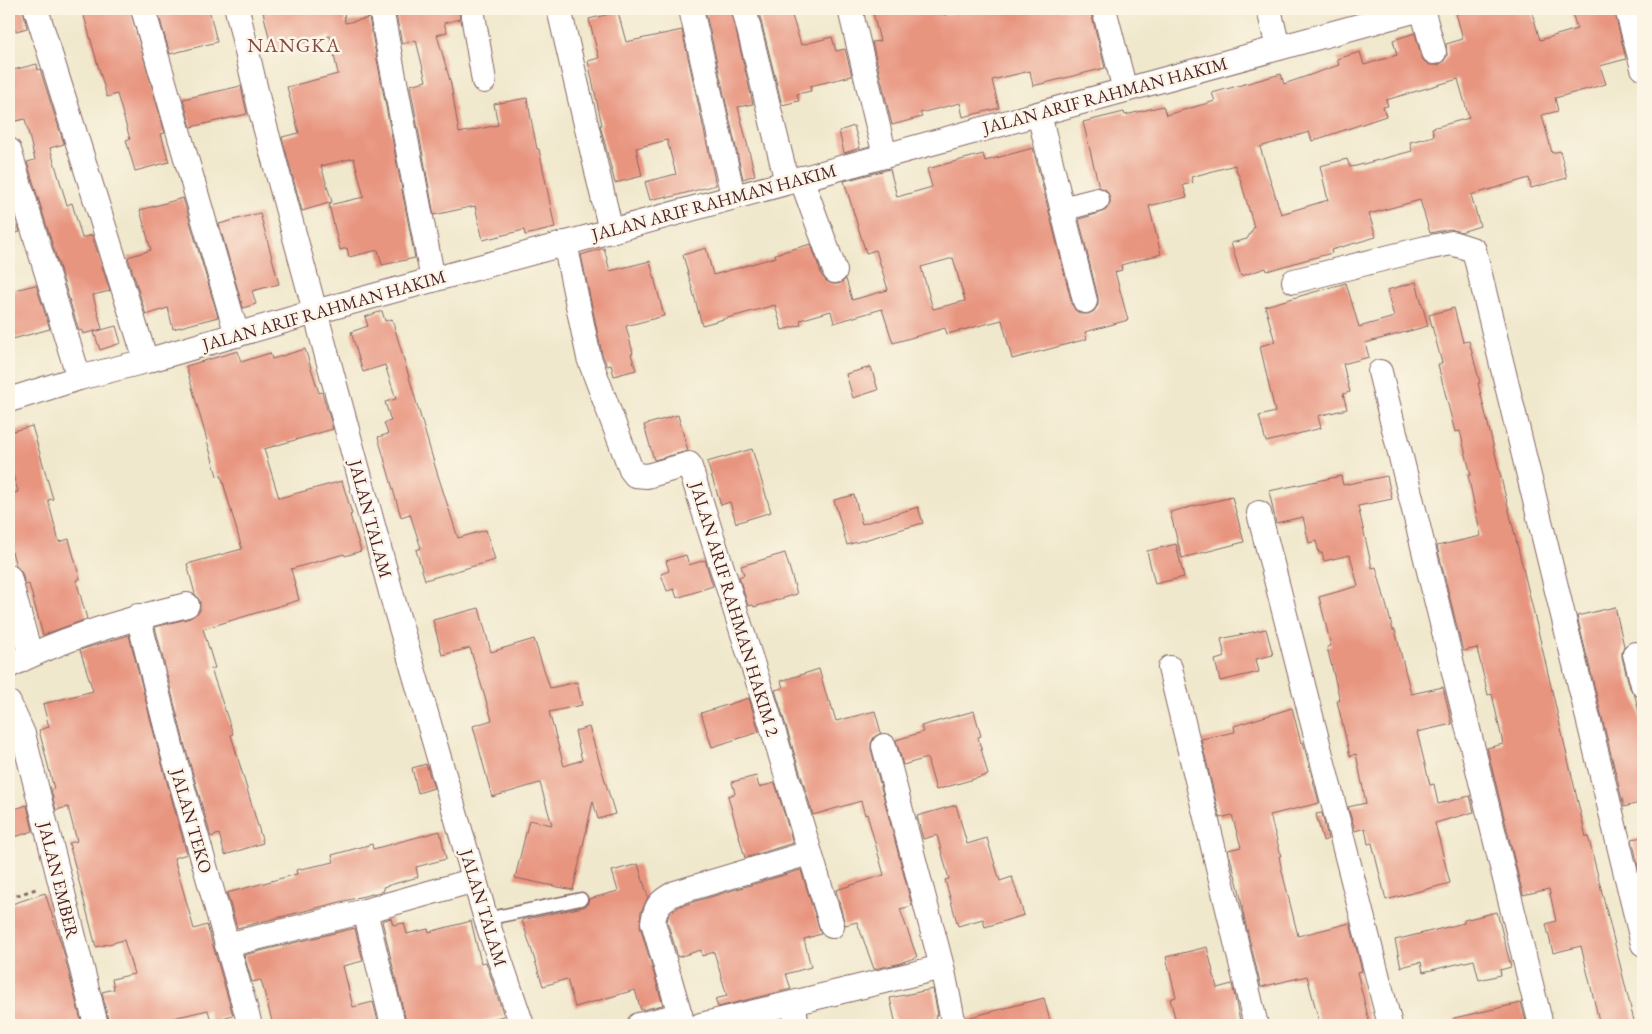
<svg xmlns="http://www.w3.org/2000/svg" width="1652" height="1034" viewBox="0 0 1652 1034" font-family="'EB Garamond',serif">
  <rect width="100%" height="100%" fill="#fcf5e5"/>
  <filter id="ink" filterUnits="userSpaceOnUse"><feTurbulence type="fractalNoise" baseFrequency=".02" numOctaves="2"/><feDisplacementMap in="SourceGraphic" scale="10" xChannelSelector="R" yChannelSelector="G"/><feConvolveMatrix kernelMatrix="1 2 1 2 8 2 1 2 1" color-interpolation-filters="sRGB"/></filter>
  <filter id="wash" filterUnits="userSpaceOnUse"><feTurbulence type="fractalNoise" baseFrequency=".0096" numOctaves="4" result="noise"/><feDisplacementMap in="SourceGraphic" scale="20" xChannelSelector="R" yChannelSelector="G"/><feGaussianBlur stdDeviation="1.12" result="paint"/><feColorMatrix in="noise" values="0 0 0 0 0 0 0 0 0 0 0 0 0 0 0 0 0 1.4 0 .05"/><feComposite in="paint" operator="in"/></filter>
  <g filter="url(#wash)">
    <rect width="100%" height="100%" fill="#f0e8cc"/>
    <g id="blocks">
      <g fill="#e89580" fill-rule="evenodd">
        <polygon points="9,9 23,9 27,28 9,33"/>
        <polygon points="82,9 130,9 165,133 161,134 169,162 135,171 126,140 130,139 117,94 107,97"/>
        <polygon points="157,9 209,9 217,42 170,54"/>
        <polygon points="264,9 344,9 345,23 369,18 415,258 382,265 378,250 349,257 347,248 340,250 329,205 364,197 354,158 321,166 332,202 302,211 282,137 299,133 287,87 338,74 330,36 272,50 263,12 265,12"/>
        <polygon points="415,9 459,9 460,19 444,23 447,32 437,35 451,84 459,133 498,125 494,104 527,98 537,149 539,149 555,228 525,235 524,230 483,240 475,206 434,215 410,85 426,81 416,40 402,44 396,14"/>
        <polygon points="705,9 731,9 753,104 738,107 755,175 743,179"/>
        <polygon points="758,9 790,9 801,45 832,37 836,51 845,49 852,76 810,86 811,91 797,94 799,101 782,105"/>
        <polygon points="872,9 943,9 944,15 968,9 1090,9 1105,68 1033,86 1030,71 992,80 999,108 963,117 960,103 920,113 922,117 892,125 872,42 880,41"/>
        <path d="M1458,9H1531L1540,40L1577,29L1571,9H1614L1626,59L1600,66L1606,84L1555,98L1558,111L1542,115L1552,153L1560,151L1567,178L1531,188L1529,178L1471,195L1480,226L1461,232L1450,229L1430,233L1420,200L1369,214L1376,237L1331,250L1332,253L1298,262L1267,271L1266,268L1241,276L1231,243L1247,239L1254,227L1239,175H1238L1235,165L1191,177L1193,183L1183,185L1187,197L1149,206L1161,254L1121,265L1122,270L1115,272L1128,320L1085,332L1087,339L1012,359L1002,320L947,334L945,328L893,343L882,309L834,323L831,311L800,320L801,325L782,330L775,305L702,325L683,255L706,248L713,275L776,257L775,254L811,244L822,276L826,281L832,284H839L846,279L852,300L888,290L876,250L866,253L844,181L890,169L897,197L932,187L927,169L983,154L985,161L1033,148L1072,304L1075,310L1081,314H1089L1094,311L1098,305V298L1079,219L1100,213L1106,210L1110,204V197L1106,190L1099,187L1083,122L1124,112L1125,115L1163,106L1166,115L1215,101L1212,93L1281,74L1284,84L1339,65L1337,59L1360,52L1364,65L1397,55L1393,40L1415,33L1421,56L1424,61L1430,65H1438L1443,62L1447,56L1446,44L1463,39L1456,13H1459ZM1458,79L1469,118L1432,128L1434,136L1410,142L1412,151L1356,166L1350,167L1347,159L1320,166L1328,200L1281,214L1260,147L1309,132L1312,141L1386,116L1383,107L1388,106L1386,100ZM953,258L965,301L933,309L921,267Z"/>
        <polygon points="618,12 626,42 682,30 716,185 667,198 667,196 650,200 645,182 676,174 667,140 636,148 642,176 615,183 600,125 602,125 588,61 599,58 589,19"/>
        <polygon points="37,64 38,70 40,69 64,144 50,148 67,205 72,203 82,238 92,235 110,291 93,295 102,329 83,334 82,330 79,331 27,162 35,160 25,119 16,121 11,97 9,98 9,71"/>
        <polygon points="241,86 247,114 191,127 183,99"/>
        <polygon points="854,126 860,148 844,153 839,131"/>
        <polygon points="9,196 20,232 9,235"/>
        <polygon points="183,198 218,317 173,329 168,308 146,315 128,257 151,250 140,210"/>
        <polygon points="260,213 279,284 252,291 256,304 243,308 219,224"/>
        <polygon points="604,248 610,271 650,261 664,316 626,326 633,353 631,354 636,370 614,376 611,365 607,366 602,354 581,255"/>
        <polygon points="1416,282 1428,326 1365,343 1369,357 1343,364 1350,392 1343,394 1347,409 1318,416 1321,428 1266,442 1259,416 1275,412 1260,346 1275,342 1265,306 1346,283 1359,327 1394,317 1387,290"/>
        <polygon points="36,285 50,329 9,340 9,291"/>
        <polygon points="1454,308 1463,342 1469,341 1480,383 1478,383 1537,626 1586,837 1588,836 1635,1025 1600,1025 1581,946 1553,953 1546,924 1556,921 1549,889 1523,895 1487,748 1503,744 1492,694 1488,695 1477,648 1463,651 1437,546 1481,536 1468,475 1471,475 1460,431 1455,432 1438,365 1442,363 1429,315"/>
        <polygon points="382,311 385,321 392,319 435,466 458,538 486,530 495,560 425,580 416,550 421,548 410,514 401,517 378,437 388,434 384,423 391,421 385,402 396,399 385,365 363,372 351,332 368,326 365,317"/>
        <polygon points="116,326 121,343 100,350 94,332"/>
        <polygon points="305,349 319,393 322,392 333,429 264,449 279,498 342,481 352,514 350,515 361,551 345,556 344,554 291,569 299,600 203,629 215,668 211,669 233,734 231,735 263,843 225,855 219,834 211,837 185,746 155,627 190,618 200,611 200,601 195,594 187,564 242,549 221,475 217,476 186,366 238,351 241,362 270,353 272,359"/>
        <polygon points="871,367 878,390 853,398 846,374"/>
        <polygon points="678,415 688,451 654,460 644,425"/>
        <polygon points="32,426 53,499 48,500 59,542 69,539 80,579 76,580 87,619 43,635 29,584 25,585 22,573 16,566 12,552 9,553 9,495 18,492 9,460 9,432"/>
        <polygon points="752,449 771,512 736,523 730,502 721,505 707,462"/>
        <polygon points="1341,476 1343,485 1387,476 1392,499 1358,506 1372,568 1376,567 1393,630 1395,630 1411,694 1443,687 1452,724 1417,732 1430,785 1434,784 1438,804 1470,796 1474,812 1435,823 1450,883 1386,900 1372,843 1368,844 1365,828 1355,831 1348,807 1366,803 1356,754 1350,756 1337,701 1340,700 1327,647 1331,646 1319,597 1358,586 1350,555 1324,561 1322,553 1319,553 1316,541 1309,543 1303,517 1276,523 1269,491"/>
        <polygon points="854,495 862,524 918,507 923,523 847,545 834,500"/>
        <polygon points="1232,497 1244,542 1182,558 1170,512"/>
        <polygon points="1176,544 1184,577 1155,584 1147,551"/>
        <polygon points="785,553 797,594 754,607 753,605 748,606 739,577 744,575 741,566"/>
        <polygon points="686,555 689,565 705,560 713,586 677,598 674,589 667,591 661,574 669,571 666,561"/>
        <polygon points="1615,607 1624,646 1622,651 1622,657 1630,688 1635,696 1643,729 1643,802 1624,807 1577,616"/>
        <polygon points="479,608 491,652 534,639 550,688 577,682 582,705 549,712 564,766 582,760 575,731 589,727 615,814 598,819 593,801 573,890 515,878 529,820 552,825 540,783 492,797 473,726 492,720 470,648 442,655 433,620"/>
        <polygon points="1266,629 1273,655 1256,659 1259,672 1220,681 1215,660 1225,657 1221,639"/>
        <polygon points="129,635 159,753 187,854 174,858 194,929 207,925 233,1015 211,1021 208,1010 143,1025 109,1025 102,992 114,989 112,979 134,974 124,940 96,947 69,843 77,841 68,807 56,810 51,790 54,789 39,730 49,727 43,704 93,691 80,650"/>
        <polygon points="819,669 828,701 830,701 836,721 875,711 881,733 874,737 871,743 871,749 912,906 900,909 917,957 897,964 874,969 857,922 845,925 836,890 884,875 867,814 865,815 861,801 813,815 775,690 783,688 781,681"/>
        <polygon points="749,698 759,732 712,747 701,713"/>
        <polygon points="1292,708 1301,743 1303,742 1319,803 1270,815 1281,856 1279,856 1281,867 1298,936 1350,923 1362,971 1357,972 1370,1025 1320,1025 1307,976 1261,987 1244,917 1239,889 1228,850 1241,847 1232,815 1220,818 1201,739 1235,732 1234,726"/>
        <polygon points="974,711 981,736 978,737 988,775 936,790 927,758 903,765 896,740 923,732 921,726"/>
        <polygon points="426,764 434,788 418,793 412,768"/>
        <polygon points="756,776 759,787 775,783 793,843 745,858 728,796 735,794 732,782"/>
        <polygon points="27,805 33,831 9,839 9,811"/>
        <polygon points="956,805 967,844 987,838 1000,881 1012,877 1024,915 985,927 983,919 958,926 945,880 949,879 937,835 923,839 917,816"/>
        <polygon points="1322,813 1328,839 1323,841 1316,814"/>
        <polygon points="440,831 446,859 416,867 418,877 383,887 384,891 237,928 227,893 297,874 296,870 334,862 332,855 372,844 373,849"/>
        <polygon points="1643,837 1643,887 1632,839"/>
        <polygon points="638,864 648,897 641,912 640,926 663,1005 641,1010 635,990 575,1007 567,979 543,986 522,920 583,907 587,905 589,899 618,891 612,871"/>
        <polygon points="801,870 821,934 804,939 811,967 786,974 791,989 718,1007 715,999 727,996 714,952 702,956 701,950 678,957 667,921 669,914 680,906"/>
        <polygon points="45,893 62,946 82,1025 9,1025 9,905"/>
        <polygon points="1497,912 1511,967 1500,970 1501,975 1479,980 1474,960 1423,972 1421,962 1401,967 1395,940 1464,923 1464,920"/>
        <polygon points="391,918 393,925 404,923 407,934 428,929 429,932 471,921 481,963 486,962 504,1016 465,1025 414,1025 413,1021 406,1022 382,921"/>
        <polygon points="355,928 363,961 343,966 353,1007 373,1002 379,1025 322,1025 321,1021 304,1025 273,1025 261,980 252,982 244,955"/>
        <polygon points="1207,947 1217,988 1232,984 1241,1025 1177,1025 1170,999 1176,997 1166,957"/>
        <polygon points="933,989 938,1015 935,1016 937,1025 896,1025 890,998"/>
        <polygon points="1044,998 1051,1025 967,1025 967,1018"/>
        <polygon points="1521,1003 1527,1025 1455,1025 1454,1018"/>
      </g>
    </g>
  </g>
  <g filter="url(#ink)">
    <use href="#blocks" fill-opacity="0" stroke="#846563" stroke-width="1"/>
    <g fill="none" stroke-linecap="round" stroke-linejoin="round">
      <defs>
        <polyline id="service" points="486,919 581,899"/>
        <g id="minor">
          <polyline points="36,9 146,361"/>
          <polyline points="143,9 237,335"/>
          <polyline points="237,9 260,108 395,607 486,919 522,1025"/>
          <polyline points="381,9 433,280"/>
          <polyline points="472,9 484,81"/>
          <polyline points="559,9 611,231"/>
          <polyline points="691,9 733,196"/>
          <polyline points="744,9 787,182"/>
          <polyline points="850,9 885,156"/>
          <polyline points="1104,9 1125,90"/>
          <polyline points="1269,9 1278,48"/>
          <polyline points="1422,9 1434,52"/>
          <polyline points="1627,9 1643,68"/>
          <polyline points="1039,114 1085,301"/>
          <polyline points="9,150 79,378"/>
          <polyline points="801,178 835,271"/>
          <polyline points="1062,209 1097,200"/>
          <polyline points="565,243 589,358 631,470 635,475 647,476 689,464 767,710 832,926"/>
          <polyline points="1294,281 1426,248 1452,243 1474,250 1643,944"/>
          <polyline points="1380,372 1541,1025"/>
          <polyline points="9,400 79,378 146,361 315,312 1421,9"/>
          <polyline points="1259,513 1390,1025"/>
          <polyline points="9,577 30,654"/>
          <polyline points="138,616 172,750 250,1025"/>
          <polyline points="1635,654 1643,685"/>
          <path d="M9,666C62,638 128,619 187,605"/>
          <polyline points="1170,668 1256,1025"/>
          <polyline points="9,703 23,734 96,1025"/>
          <polyline points="884,746 942,967 954,1025"/>
          <polyline points="365,911 393,1025"/>
          <polyline points="227,945 365,911 475,880"/>
          <polyline points="793,1003 797,1025"/>
          <polyline points="639,1025 680,1015"/>
          <path d="M683,1025L653,922C656,905 660,901 675,893L809,853"/>
          <polyline points="701,1025 942,967"/>
        </g>
      </defs>
      <use href="#service" stroke="#846563" stroke-width="15"/>
      <use href="#minor" stroke="#846563" stroke-width="26"/>
      <polyline stroke="#846563" stroke-width="3" stroke-dasharray="4 4" stroke-linecap="butt" points="9,898 39,888"/>
      <use href="#service" stroke="#fff" stroke-width="12"/>
      <use href="#minor" stroke="#fff" stroke-width="24"/>
    </g>
  </g>
  <g text-anchor="middle" dominant-baseline="central" stroke-width="5" stroke-linejoin="round" paint-order="stroke">
    <g font-size="18" fill="#4a1f2b" stroke="#fcf5e5">
      <text transform="translate(1105 95) rotate(-15)">JALAN ARIF RAHMAN HAKIM</text>
      <text transform="translate(714 202) rotate(-15)">JALAN ARIF RAHMAN HAKIM</text>
      <text transform="translate(324 310) rotate(-16)">JALAN ARIF RAHMAN HAKIM</text>
      <text transform="translate(371 519) rotate(75)">JALAN TALAM</text>
      <text transform="translate(735 609) rotate(73)">JALAN ARIF RAHMAN HAKIM 2</text>
      <text transform="translate(192 821) rotate(74)">JALAN TEKO</text>
      <text transform="translate(59 880) rotate(76)">JALAN EMBER</text>
      <text transform="translate(484 908) rotate(73)">JALAN TALAM</text>
    </g>
    <g font-size="20" letter-spacing="1" fill="#814849" stroke="#fcf5e5">
      <text x="294" y="45">NANGKA</text>
    </g>
  </g>
  <rect width="1652" height="1034" fill="none" stroke="#fcf5e5" stroke-width="30"/>
</svg>
